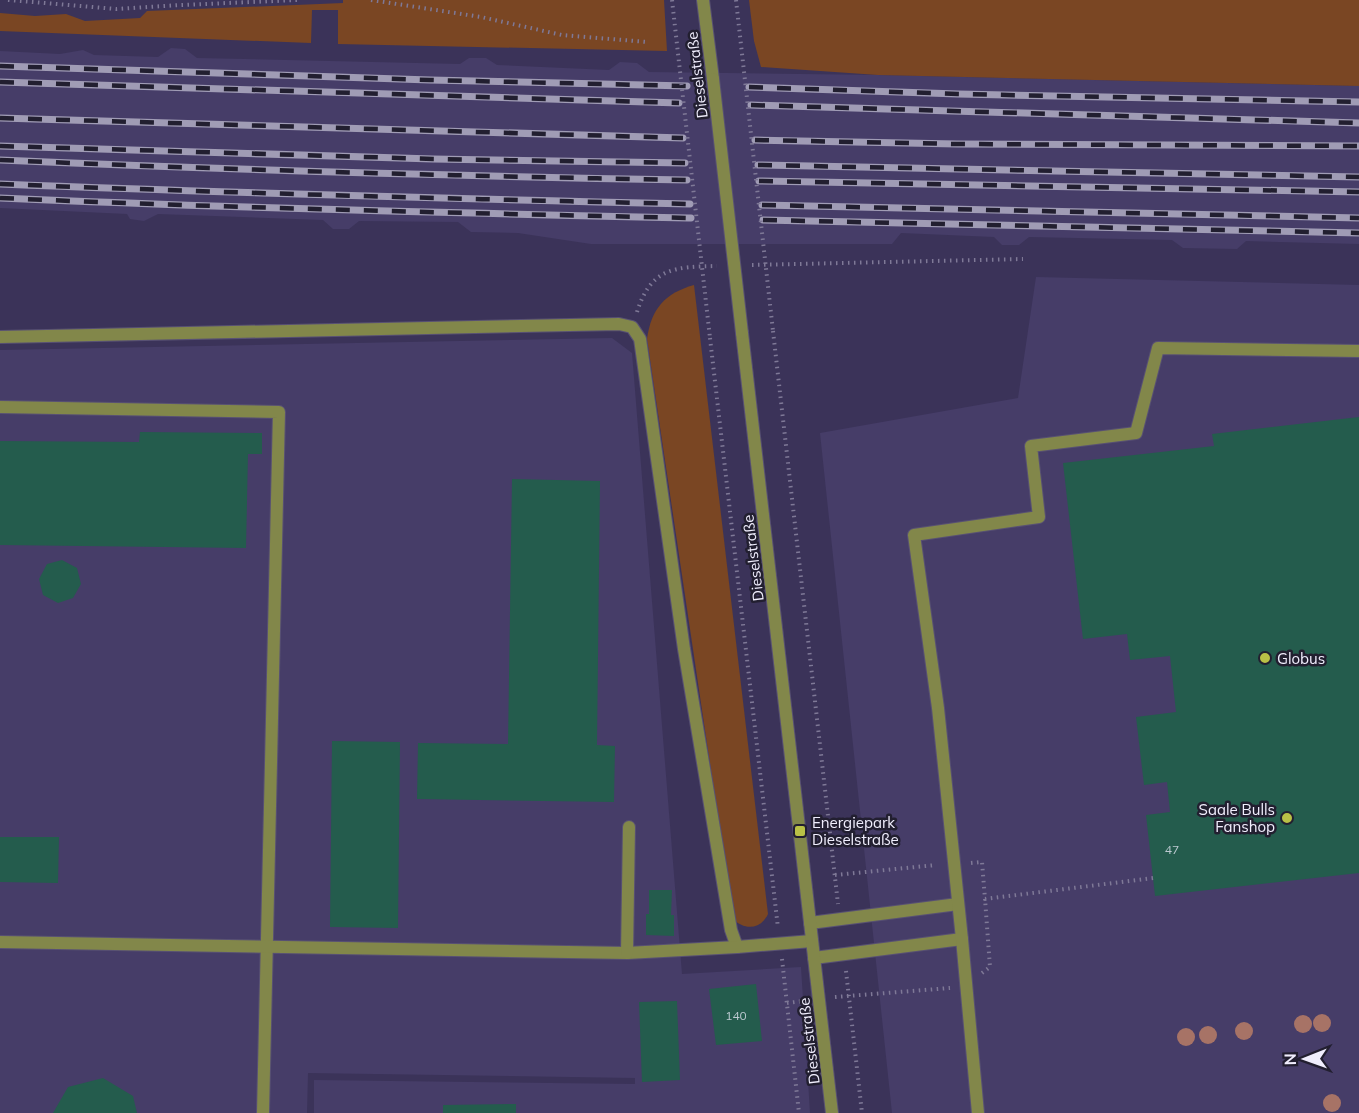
<svg xmlns="http://www.w3.org/2000/svg" width="1359" height="1113" viewBox="0 0 1359 1113" font-family="Mulish,sans-serif">
  <rect width="100%" height="100%" fill="#3b3359"/>
  <g fill="#463d68">
    <polygon points="171,48 185,49 197,58 460,64 469,58 486,58 497,65 609,70 620,62 637,63 649,72 878,75 1359,86 1359,244 1246,241 1237,249 1183,248 1172,240 1029,237 1019,245 1002,245 994,237 901,233 892,244 591,244 518,233 471,232 458,222 359,221 349,229 333,229 323,220 158,214 144,221 130,219 127,214 0,208 0,51 60,54 83,50 94,55 158,57"/>
    <polygon points="1036,277 1359,285 1359,1113 892,1113 820,433 1018,398"/>
    <polygon points="612,338 632,353 682,974 801,967 810,1113 314,1113 314,1080 635,1084 635,1078 308,1073 307,1113 0,1113 0,350"/>
  </g>
  <g fill="#7a4623">
    <polygon points="343,0 664,0 667,51 338,44 338,10 312,10 311,43 0,31 0,13 35,16 66,14 85,21 140,18 147,11 343,3"/>
    <polygon points="749,0 1359,0 1359,86 878,75 761,67 754,41"/>
    <path d="M694,285L768,914C761,929 745,931 733,919L647,339C651,309 665,293 694,285Z"/>
  </g>
  <g fill="#245c4d">
    <polygon points="1359,417 1359,873 1155,896 1146,815 1170,812 1167,782 1144,785 1136,717 1176,712 1170,656 1130,660 1127,634 1083,639 1063,463 1214,446 1212,434"/>
    <polygon points="140,432 262,433 262,454 248,454 246,548 0,545 0,441 139,442"/>
    <polygon points="512,479 600,481 597,745 615,746 614,802 417,799 418,743 508,744"/>
    <polygon points="62,560 77,568 81,584 73,598 58,603 43,595 39,579 47,564"/>
    <polygon points="332,741 400,742 398,928 330,927"/>
    <polygon points="0,837 59,837 58,883 0,882"/>
    <polygon points="649,890 672,890 671,915 674,915 674,936 646,935 646,914 649,914"/>
    <polygon points="756,984 762,1041 716,1045 709,989"/>
    <polygon points="677,1001 680,1080 642,1082 639,1002"/>
    <polygon points="103,1078 133,1096 137,1113 53,1113 68,1087"/>
    <polygon points="516,1104 516,1113 443,1113 443,1105"/>
  </g>
  <g fill="none" stroke-linecap="round" stroke-linejoin="round">
    <defs>
      <g id="service">
        <polyline points="0,337 619,324 632,327 640,339 684,649 731,930 737,947"/>
        <polyline points="0,407 279,412 263,1113"/>
        <polyline points="810,923 958,904"/>
        <polyline points="0,942 627,953 737,947 812,941"/>
        <polyline points="627,953 629,827"/>
        <polyline points="814,958 962,939"/>
        <polyline points="978,1113 962,939 938,708 914,535 1039,517 1031,446 1136,433 1158,348 1359,351"/>
      </g>
      <g id="tertiary">
        <polyline points="703,0 713,79"/>
        <polyline points="742,333 832,1113"/>
      </g>
    </defs>
    <use href="#service" stroke="#585173" stroke-width="14"/>
    <use href="#tertiary" stroke="#585173" stroke-width="14"/>
    <g stroke="#7f7997" stroke-width="4" stroke-dasharray="1.5 4.5" stroke-linecap="butt">
      <polyline points="8,0 116,9 181,5 298,0"/>
      <polyline points="371,0 481,17 562,35 647,42"/>
      <polyline points="752,265 1023,259"/>
      <path d="M637,312C651,267 675,267 717,266"/>
      <polyline points="773,331 838,904"/>
      <polyline points="710,338 778,928"/>
      <polyline points="971,863 982,862 985,899 1153,878"/>
      <polyline points="835,875 936,865"/>
      <polyline points="782,959 799,1113"/>
      <polyline points="846,971 862,1113"/>
      <polyline points="982,973 990,967 985,899"/>
      <polyline points="835,997 950,988"/>
      <polyline points="787,1003 804,1001"/>
    </g>
    <use href="#service" stroke="#82874a" stroke-width="12"/>
    <use href="#tertiary" stroke="#82874a" stroke-width="12"/>
    <defs>
      <g id="rail">
        <polyline points="0,66 430,80 687,86"/>
        <polyline points="0,82 679,103"/>
        <polyline points="749,87 958,94 1359,102"/>
        <polyline points="751,105 1359,123"/>
        <polyline points="0,118 683,138"/>
        <polyline points="755,140 957,144 1359,146"/>
        <polyline points="0,146 433,159 685,163"/>
        <path d="M0,160C229,170 458,176 687,180"/>
        <polyline points="758,165 1359,177"/>
        <polyline points="759,181 1359,192"/>
        <path d="M0,184C230,193 460,199 690,204"/>
        <path d="M0,198C230,208 461,213 691,218"/>
        <polyline points="762,205 1359,218"/>
        <polyline points="763,220 1359,233"/>
      </g>
    </defs>
    <use href="#rail" stroke="#a09cb5" stroke-width="7"/>
    <use href="#rail" stroke="#221f30" stroke-width="4.5" stroke-dasharray="14" stroke-linecap="butt"/>
    <defs>
      <polyline id="tertiary-bridge" points="713,79 742,333"/>
    </defs>
    <use href="#tertiary-bridge" stroke="#585173" stroke-width="14" stroke-linecap="butt"/>
    <g stroke="#7f7997" stroke-width="4" stroke-dasharray="1.5 4.5" stroke-linecap="butt">
      <polyline points="672,0 710,338"/>
      <polyline points="736,0 773,331"/>
    </g>
    <use href="#tertiary-bridge" stroke="#82874a" stroke-width="12"/>
  </g>
  <g fill="#a77366">
    <circle cx="1322" cy="1023" r="9"/>
    <circle cx="1303" cy="1024" r="9"/>
    <circle cx="1244" cy="1031" r="9"/>
    <circle cx="1208" cy="1035" r="9"/>
    <circle cx="1186" cy="1037" r="9"/>
    <circle cx="1332" cy="1103" r="9"/>
  </g>
  <g fill="#b9c046" stroke="#221f30" stroke-width="2">
    <circle cx="1265" cy="658" r="6"/>
    <circle cx="1287" cy="818" r="6"/>
    <rect x="794" y="825" width="12" height="12" rx="3"/>
  </g>
  <g text-anchor="middle" dominant-baseline="central" stroke-width="5" stroke-linejoin="round" paint-order="stroke">
    <g font-size="12" fill="#bdcad1">
      <text x="1172" y="849">47</text>
      <text x="736" y="1015">140</text>
    </g>
    <g font-size="15" fill="#f0eefd" stroke="#221f30">
      <text transform="translate(697 75) rotate(-97)">Dieselstraße</text>
      <text transform="translate(753 558) rotate(-97)">Dieselstraße</text>
      <text transform="translate(809 1041) rotate(-97)">Dieselstraße</text>
    </g>
    <g font-size="15" fill="#f0eefd" stroke="#221f30" text-anchor="start">
      <text x="1277" y="658">Globus</text>
      <text x="1275" y="809" text-anchor="end">Saale Bulls<tspan x="1275" dy="17">Fanshop</tspan></text>
      <text x="812" y="822">Energiepark<tspan x="812" dy="17">Dieselstraße</tspan></text>
    </g>
  </g>
  <g transform="translate(1305 1059) rotate(269)" stroke="#221f30" stroke-width="4.5" paint-order="stroke">
  <path d="M0-4.5L10 22L0 15L-10 22Z" fill="#f0eefd"/>
  <text y="-9" font-size="16" font-weight="bold" text-anchor="middle" fill="#f0eefd">N</text>
  </g>
</svg>
